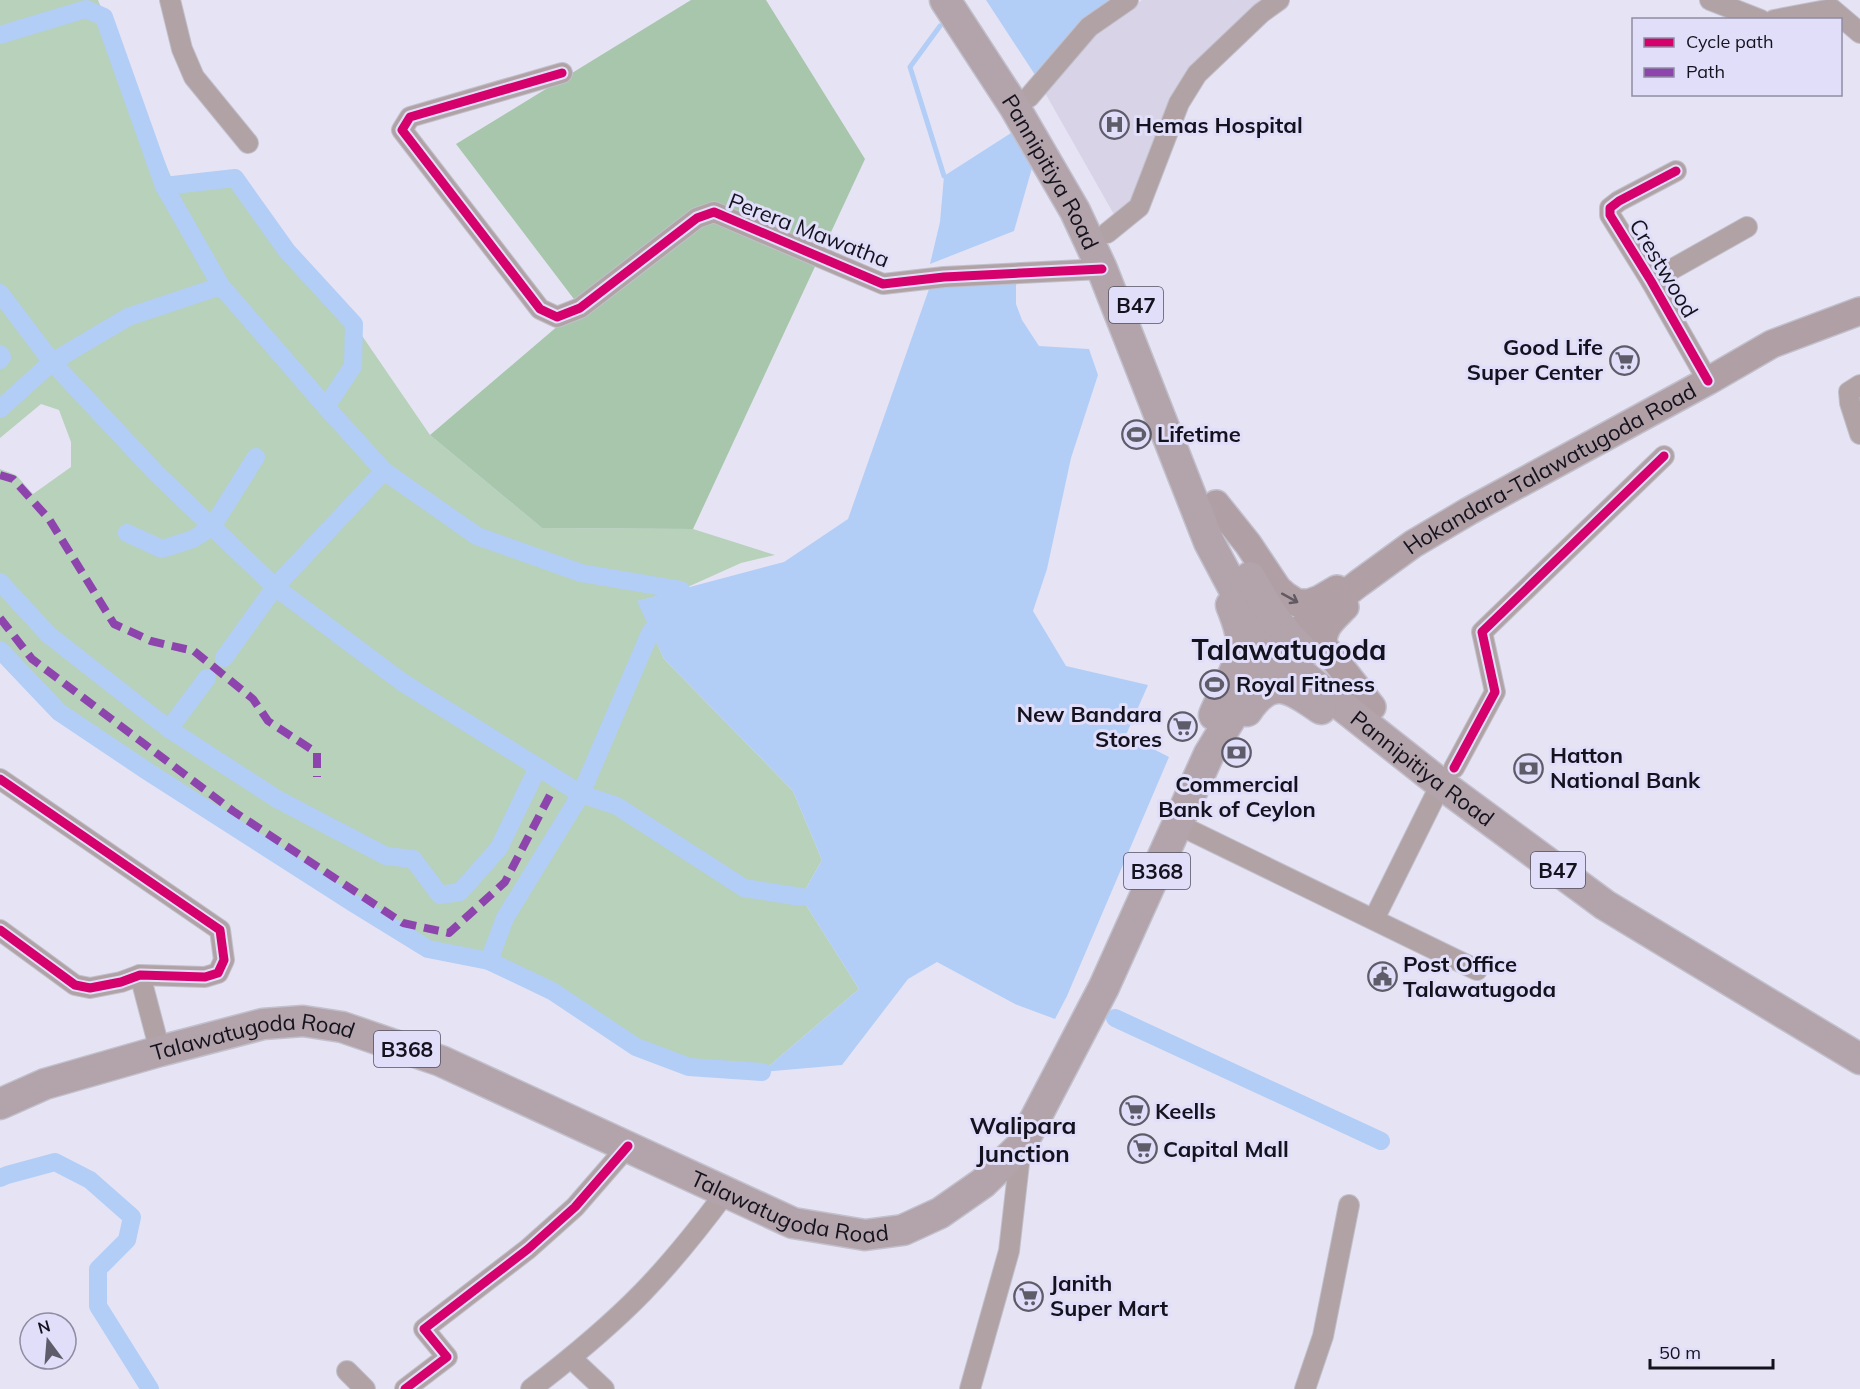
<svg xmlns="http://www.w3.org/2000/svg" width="1860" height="1389" viewBox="0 0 1860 1389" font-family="Mulish,sans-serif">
  <rect width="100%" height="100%" fill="#e6e4f4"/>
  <polygon fill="#d8d3e6" points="1142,0 1264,0 1193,70 1140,195 1116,218 1044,91 1091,35"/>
  <polygon fill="#b7d1bb" points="0,0 98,0 171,177 235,178 287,251 354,324 430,435 542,528 693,529 775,555 741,563 681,590 638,601 664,659 793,791 822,860 801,897 859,989 762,1072 689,1067 636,1047 552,991 489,962 428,949 147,771 59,712 0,650 0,469 16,475 33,494 71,467 71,442 59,410 41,404 0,438"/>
  <polygon fill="#a7c6ac" points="691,0 766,0 865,159 693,529 542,528 430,435 580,307 456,144"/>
  <g fill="#b2cef7">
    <polygon points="986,0 1117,0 1039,81"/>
    <polygon points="1011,133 1032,168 1014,231 930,264 940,222 944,176"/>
    <polygon points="1016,279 1016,304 1022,320 1039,346 1089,349 1098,375 1071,458 1047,569 1033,611 1066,666 1148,685 1126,735 1169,757 1067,996 1055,1019 1015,1004 937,962 908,979 842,1065 762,1072 859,989 801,897 822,860 793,791 664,659 637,601 784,562 848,519 929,289"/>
  </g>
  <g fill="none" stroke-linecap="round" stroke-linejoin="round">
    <polyline stroke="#b2cef7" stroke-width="5" points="940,26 910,67 944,176"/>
    <g stroke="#b2cef7" stroke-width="18">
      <polyline points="0,35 86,9 104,17 164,186 221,286 326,407 384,471 477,536 581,573 681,590"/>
      <polyline points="164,186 235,178 287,251 354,324 353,366 326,407"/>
      <polyline points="0,293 52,362 156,473 275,587 402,682 581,794 617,806 744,888 801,897"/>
      <polyline points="0,354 2,357 0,360"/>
      <polyline points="0,409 52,362 128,317 221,286"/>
      <polyline points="127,533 162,549 193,539 212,527 256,457"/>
      <polyline points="0,582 49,635 169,729 277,799 386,856 413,859 440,895 460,892 499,848 538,767"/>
      <polyline points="651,631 581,794 505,918 489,961 552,991 636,1047 689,1067 762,1072"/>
      <polyline points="0,650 59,712 147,771 353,903 428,949 489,961"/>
      <polyline points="224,658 275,587 384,471"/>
      <polyline points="169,729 207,678"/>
      <polyline points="1115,1018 1381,1141"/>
      <polyline points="0,1178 7,1175 55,1162 90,1180 132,1217 127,1240 98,1269 98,1306 150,1389"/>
    </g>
    <defs>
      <g id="minor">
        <polyline points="170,0 182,49 194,77 248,143"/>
        <polyline points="1710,0 1761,20"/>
        <polyline points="1774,20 1832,9 1860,33"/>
        <polyline points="562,73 410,117 402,130 540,309 557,317 580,308 697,218 714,212 883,284 944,277 1102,269"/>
        <polyline points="1014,106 1029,97 1089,27 1128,0"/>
        <polyline points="1676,171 1619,201 1610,208 1610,215 1651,281 1708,381"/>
        <polyline points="1107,233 1139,207 1179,103 1197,74 1261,13 1279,0"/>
        <polyline points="1651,281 1747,227"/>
        <polyline points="1860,385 1849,392 1850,403 1860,434"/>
        <polyline points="1454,768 1495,692 1482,632 1664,456"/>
        <polyline points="0,779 220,930 224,960 218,973 205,977 140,975 121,982 90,988 75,985 0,930"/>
        <polyline points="1177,824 1477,970"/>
        <polyline points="1374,919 1441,784"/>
        <polyline points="140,975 160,1051"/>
        <polyline points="571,1358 604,1389"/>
        <polyline points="347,1371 365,1389"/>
        <polyline points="405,1389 447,1357 424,1329 528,1249 575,1207 628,1146"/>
        <path d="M531,1389C570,1359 609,1327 643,1292C673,1261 700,1227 726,1192"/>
        <polyline points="970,1389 1009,1251 1021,1146"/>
        <polyline points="1305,1389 1323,1336 1349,1205"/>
      </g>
      <g id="secondary">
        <polyline points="1216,504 1248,544 1278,589 1286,596 1297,603 1309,603 1320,599 1337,589"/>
        <path d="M1345,607C1334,618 1320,629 1324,646L1372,707"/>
        <path id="s1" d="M1289,638L1358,584L1413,544L1469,511L1708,381L1772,344L1860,311"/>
      </g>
      <g id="primary">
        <path id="s2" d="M945,0L1014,106L1075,211L1102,269L1209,542L1255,629L1275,653L1441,784L1605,905L1860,1059"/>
        <path d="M1250,577C1265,605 1281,631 1304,652"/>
        <path d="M1247,711C1272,674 1291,688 1321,709"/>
        <path d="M1214,715C1223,692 1242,667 1241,641C1241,629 1235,616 1231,605"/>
        <path id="s3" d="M0,1104L45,1084L160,1051L263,1024L303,1021L342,1027L441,1061L793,1223L865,1235L903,1230L940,1213L983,1183L1021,1146L1104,987L1209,754L1251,685L1275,653L1289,638"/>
      </g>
    </defs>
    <use href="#minor" stroke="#c1c0cc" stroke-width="22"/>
    <use href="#secondary" stroke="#c1c0cc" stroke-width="30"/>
    <use href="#primary" stroke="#c1c0cc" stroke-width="33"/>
    <use href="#minor" stroke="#b1a3a5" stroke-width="20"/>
    <use href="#secondary" stroke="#b0a0a6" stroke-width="27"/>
    <use href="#primary" stroke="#b3a3aa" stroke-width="30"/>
    <g stroke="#8e44ad" stroke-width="8" stroke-dasharray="15 8" stroke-linecap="butt">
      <polyline points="0,475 13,479 49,519 114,624 151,641 194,651 253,699 268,721 317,753 317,777"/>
      <polyline points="0,618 32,659 233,811 403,923 449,933 505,882 550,795"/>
    </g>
    <defs>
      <g id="cycleway">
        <polyline points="562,73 410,117 402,130 540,309 557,317 580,308 697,218 714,212 883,284 944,277 1102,269"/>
        <polyline points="1676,171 1619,201 1610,208 1610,215 1651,281 1708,381"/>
        <polyline points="1454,768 1495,692 1482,632 1664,456"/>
        <polyline points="0,779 220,930 224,960 218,973 205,977 140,975 121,982 90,988 75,985 0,930"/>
        <polyline points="405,1389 447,1357 424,1329 528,1249 575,1207 628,1146"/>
      </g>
    </defs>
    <use href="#cycleway" stroke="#e1defa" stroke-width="13"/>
    <use href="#cycleway" stroke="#d6006c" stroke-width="9"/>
  </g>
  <defs><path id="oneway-shaft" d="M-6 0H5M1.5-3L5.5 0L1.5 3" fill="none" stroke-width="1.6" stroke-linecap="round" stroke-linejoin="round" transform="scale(1.5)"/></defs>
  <use stroke="#625962" href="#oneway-shaft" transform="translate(1290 598) rotate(29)"/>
  <defs>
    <symbol id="hospital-ring" viewBox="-11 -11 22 22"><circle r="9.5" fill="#e1defa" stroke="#5e5c69" stroke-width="1.5"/><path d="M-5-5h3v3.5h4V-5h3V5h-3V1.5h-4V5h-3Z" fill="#5e5c69"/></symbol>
    <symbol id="supermarket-ring" viewBox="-11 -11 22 22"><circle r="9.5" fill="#e1defa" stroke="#5e5c69" stroke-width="1.5"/><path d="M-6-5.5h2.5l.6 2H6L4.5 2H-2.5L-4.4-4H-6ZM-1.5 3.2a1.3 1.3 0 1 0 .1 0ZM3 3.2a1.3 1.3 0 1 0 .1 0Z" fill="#5e5c69"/></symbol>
    <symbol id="stadium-ring" viewBox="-11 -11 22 22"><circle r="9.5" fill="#e1defa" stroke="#5e5c69" stroke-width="1.5"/><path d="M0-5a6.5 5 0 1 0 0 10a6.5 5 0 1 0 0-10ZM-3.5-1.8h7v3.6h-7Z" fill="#5e5c69"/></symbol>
    <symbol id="bank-ring" viewBox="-11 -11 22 22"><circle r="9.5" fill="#e1defa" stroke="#5e5c69" stroke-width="1.5"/><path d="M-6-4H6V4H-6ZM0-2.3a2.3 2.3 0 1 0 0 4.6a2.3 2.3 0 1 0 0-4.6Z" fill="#5e5c69"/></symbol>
    <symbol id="civic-ring" viewBox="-11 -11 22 22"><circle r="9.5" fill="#e1defa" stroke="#5e5c69" stroke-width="1.5"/><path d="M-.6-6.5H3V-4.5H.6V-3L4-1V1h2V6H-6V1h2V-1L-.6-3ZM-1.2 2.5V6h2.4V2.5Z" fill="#5e5c69"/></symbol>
  </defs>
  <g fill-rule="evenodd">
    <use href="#hospital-ring" x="1098" y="108" width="33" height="33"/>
    <use href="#supermarket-ring" x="1608" y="344" width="33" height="33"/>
    <use href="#stadium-ring" x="1120" y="418" width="33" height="33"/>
    <use href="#stadium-ring" x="1198" y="668" width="33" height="33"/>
    <use href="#supermarket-ring" x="1166" y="710" width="33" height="33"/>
    <use href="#bank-ring" x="1220" y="736" width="33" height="33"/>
    <use href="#bank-ring" x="1512" y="752" width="33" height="33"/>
    <use href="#civic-ring" x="1366" y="960" width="33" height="33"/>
    <use href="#supermarket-ring" x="1118" y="1094" width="33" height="33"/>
    <use href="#supermarket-ring" x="1126" y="1132" width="33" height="33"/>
    <use href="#supermarket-ring" x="1012" y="1280" width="33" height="33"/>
  </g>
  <g text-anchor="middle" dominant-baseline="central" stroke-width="6" stroke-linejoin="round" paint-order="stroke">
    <g fill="#e1defa" stroke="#524f60" stroke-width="1.5">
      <rect x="1109" y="287" width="54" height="36" rx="4.5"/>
      <rect x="1531" y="852" width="54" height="36" rx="4.5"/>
      <rect x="1124" y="853" width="66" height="36" rx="4.5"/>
      <rect x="374" y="1031" width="66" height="36" rx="4.5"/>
    </g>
    <g font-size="21" font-weight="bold" fill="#14121e">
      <text x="1136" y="305">B47</text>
      <text x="1558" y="870">B47</text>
      <text x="1157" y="871">B368</text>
      <text x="407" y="1049">B368</text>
    </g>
    <g font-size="22" font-weight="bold" fill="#14121e" stroke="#e1defa" text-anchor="start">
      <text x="1135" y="125">Hemas Hospital</text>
      <text x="1603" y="347" text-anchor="end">Good Life<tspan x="1603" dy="25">Super Center</tspan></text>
      <text x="1157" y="434">Lifetime</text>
      <text x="1236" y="684">Royal Fitness</text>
      <text x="1162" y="714" text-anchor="end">New Bandara<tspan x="1162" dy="25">Stores</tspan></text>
      <text x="1550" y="755">Hatton<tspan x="1550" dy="25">National Bank</tspan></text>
      <text x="1237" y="784" text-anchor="middle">Commercial<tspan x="1237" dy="25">Bank of Ceylon</tspan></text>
      <text x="1403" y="964">Post Office<tspan x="1403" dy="25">Talawatugoda</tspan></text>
      <text x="1155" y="1111">Keells</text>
      <text x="1163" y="1149">Capital Mall</text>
      <text x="1050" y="1283">Janith<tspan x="1050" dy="25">Super Mart</tspan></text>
    </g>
    <g font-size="22" fill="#14121e" stroke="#e1defa">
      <text stroke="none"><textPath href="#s2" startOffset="202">Pannipitiya Road</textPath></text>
      <text transform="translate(809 230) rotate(21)">Perera Mawatha</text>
      <text transform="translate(1664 268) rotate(59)">Crestwood</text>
      <text stroke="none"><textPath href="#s1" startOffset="312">Hokandara-Talawatugoda Road</textPath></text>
      <text stroke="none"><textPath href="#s2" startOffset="922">Pannipitiya Road</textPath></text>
      <text stroke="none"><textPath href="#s3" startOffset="264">Talawatugoda Road</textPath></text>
      <text stroke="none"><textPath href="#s3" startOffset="840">Talawatugoda Road</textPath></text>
    </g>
    <g font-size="24" font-weight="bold" fill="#14121e" stroke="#e1defa">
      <text x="1023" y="1125">Walipara<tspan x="1023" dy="28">Junction</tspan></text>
    </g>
    <g font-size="28" font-weight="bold" fill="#14121e" stroke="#e1defa">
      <text x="1289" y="649">Talawatugoda</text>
    </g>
  </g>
  <rect x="1632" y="18" width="210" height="78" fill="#e1defa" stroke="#8f8ca2" stroke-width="1.5"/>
  <rect x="1644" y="38" width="30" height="9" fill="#d6006c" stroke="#8f8ca2" stroke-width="1.5"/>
  <text x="1686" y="48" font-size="18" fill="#14121e">Cycle path</text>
  <rect x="1644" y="68" width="30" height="9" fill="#8e44ad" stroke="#8f8ca2" stroke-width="1.5"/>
  <text x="1686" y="78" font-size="18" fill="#14121e">Path</text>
  <g transform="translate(48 1341) rotate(344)"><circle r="28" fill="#e1defa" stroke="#8f8ca2" stroke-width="1.5"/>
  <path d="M0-4.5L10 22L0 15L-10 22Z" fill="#5e5c69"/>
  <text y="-9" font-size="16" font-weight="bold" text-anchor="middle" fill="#14121e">N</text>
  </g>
  <path d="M1650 1359v9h123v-9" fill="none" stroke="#14121e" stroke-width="3"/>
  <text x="1659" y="1359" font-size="18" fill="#14121e" stroke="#e1defa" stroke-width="4.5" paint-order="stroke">50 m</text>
</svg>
